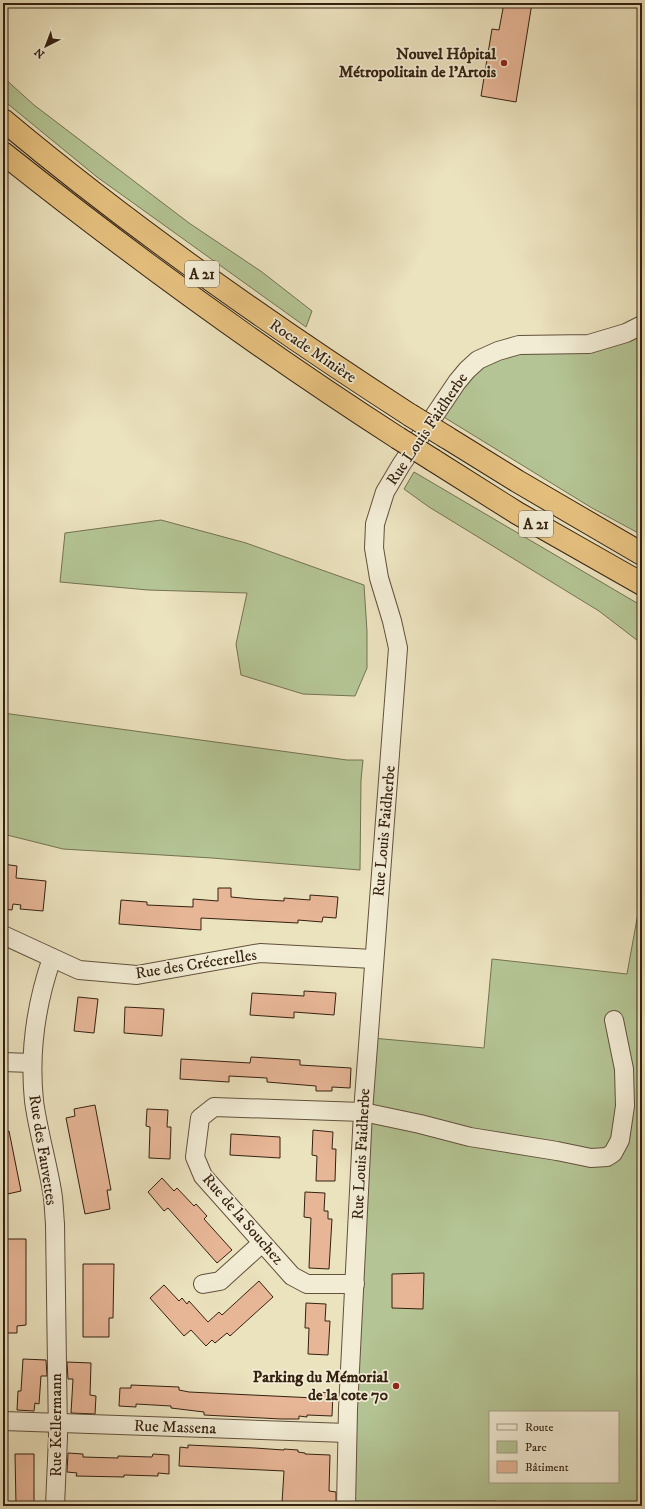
<svg xmlns="http://www.w3.org/2000/svg" width="645" height="1509" viewBox="0 0 645 1509" font-family="'IM FELL DW Pica',serif">
  <rect width="100%" height="100%" fill="#ebe2be"/>
  <filter id="stains"><feTurbulence type="fractalNoise" baseFrequency=".005" numOctaves="4"/><feColorMatrix values="0 0 0 0 .2 0 0 0 0 .09 0 0 0 0 .02 0 0 0 .5 -.17"/></filter>
  <radialGradient id="worn" r=".72"><stop offset=".6" stop-color="#630" stop-opacity="0"/><stop offset="1" stop-color="#630" stop-opacity=".3"/></radialGradient>
  <g fill="#b4c494" stroke="#747252" fill-rule="evenodd">
    <polygon points="3,77 34,105 189,223 262,272 312,311 306,327 97,177 3,100"/>
    <polygon points="642,333 642,535 592,508 442,416 468,379 488,364 511,354"/>
    <polygon points="414,472 642,606 642,644 599,611 429,507 404,489"/>
    <polygon points="161,520 246,543 364,585 367,631 367,668 355,696 303,694 241,675 236,644 247,593 148,590 60,582 65,533"/>
    <polygon points="3,713 347,760 363,760 361,780 360,870 212,858 63,849 3,834"/>
    <path d="M642,891V1506H496V1501H346L372,1038L484,1048L492,959L627,974ZM490,1412H618V1482H490Z"/>
  </g>
  <g fill="#e7b697" stroke="#342110">
    <polygon points="504,3 532,3 516,102 481,96 492,29 499,30"/>
    <polygon points="3,864 17,866 16,878 46,881 43,911 20,909 21,905 13,904 12,910 3,909"/>
    <polygon points="218,888 231,888 231,897 252,899 284,901 284,898 310,900 310,895 338,897 336,918 323,917 322,922 298,920 298,923 201,918 201,930 119,924 121,900 147,902 147,905 193,907 193,899 218,901"/>
    <polygon points="304,991 336,993 334,1015 294,1012 294,1018 250,1015 252,993 304,996"/>
    <polygon points="78,997 98,999 94,1033 74,1031"/>
    <polygon points="125,1007 164,1009 162,1036 124,1033"/>
    <polygon points="251,1057 300,1060 300,1065 351,1068 350,1088 332,1087 332,1091 316,1091 316,1086 267,1082 267,1078 229,1076 229,1082 180,1079 181,1059 250,1063"/>
    <polygon points="95,1105 111,1190 107,1190 110,1209 85,1214 66,1118 75,1116 74,1109"/>
    <polygon points="147,1109 168,1110 167,1127 171,1127 170,1159 149,1158 150,1127 146,1126"/>
    <polygon points="313,1130 333,1132 332,1149 336,1149 335,1181 316,1181 317,1156 312,1155"/>
    <polygon points="9,1131 21,1191 3,1195 3,1132"/>
    <polygon points="231,1134 280,1137 280,1158 230,1155"/>
    <polygon points="162,1178 174,1191 177,1188 194,1206 196,1204 207,1216 204,1219 232,1250 217,1263 168,1208 164,1211 148,1192"/>
    <polygon points="305,1192 325,1193 324,1211 328,1211 328,1219 332,1219 329,1269 309,1268 311,1218 304,1217"/>
    <polygon points="3,1239 26,1239 26,1325 17,1326 17,1333 3,1333"/>
    <polygon points="83,1264 114,1264 113,1318 109,1318 109,1337 83,1337"/>
    <polygon points="424,1273 423,1309 392,1308 392,1274"/>
    <polygon points="259,1281 273,1297 230,1336 227,1333 215,1343 212,1340 206,1346 191,1330 184,1336 150,1298 164,1285 179,1301 182,1298 187,1304 189,1301 208,1322 219,1312 222,1315"/>
    <polygon points="306,1303 326,1304 325,1321 330,1321 328,1355 308,1354 309,1328 305,1328"/>
    <polygon points="23,1359 46,1360 47,1376 41,1376 39,1404 35,1403 34,1411 17,1410 18,1391 21,1391"/>
    <polygon points="67,1362 91,1363 90,1395 96,1396 95,1414 71,1413 73,1379 68,1379"/>
    <polygon points="131,1385 179,1387 179,1390 189,1392 315,1398 315,1392 333,1393 332,1416 307,1415 307,1417 299,1416 299,1419 281,1419 204,1415 204,1412 171,1408 171,1406 136,1404 136,1407 119,1406 120,1388 131,1388"/>
    <polygon points="188,1445 255,1448 284,1450 284,1449 298,1450 298,1452 305,1453 305,1454 330,1455 329,1491 336,1492 336,1506 282,1503 284,1471 179,1466 180,1447 188,1448"/>
    <polygon points="68,1453 83,1454 83,1457 118,1458 118,1456 152,1457 153,1454 169,1455 169,1474 158,1473 158,1476 124,1475 124,1477 76,1476 77,1473 67,1472"/>
    <polygon points="15,1454 34,1454 34,1506 16,1505"/>
  </g>
  <g fill="none" stroke-linecap="round" stroke-linejoin="round">
    <defs>
      <g id="street">
        <polyline points="3,935 79,970 137,975 260,953 373,959"/>
        <path d="M52,958C36,1004 29,1052 34,1101C38,1131 47,1161 52,1191C54,1202 54,1213 55,1224L58,1437L55,1506"/>
        <polyline points="3,1062 31,1063"/>
        <polyline points="203,1284 220,1281 262,1243"/>
        <polyline points="355,1284 307,1284 292,1276 203,1176 195,1157 200,1118 214,1107 363,1112 420,1124 470,1137 557,1151 591,1158 607,1157 613,1153 620,1140 625,1106 624,1069 614,1020"/>
        <polyline points="3,1421 347,1433"/>
        <polyline points="346,1506 348,1409 363,1112 398,648 392,621 379,578 374,548 375,524 385,492 401,465 457,382 467,370 478,360 498,351 519,345 589,344 626,333 642,325"/>
      </g>
      <g id="highway">
        <path d="M3,120C132,228 269,324 410,415"/>
        <path d="M3,153C130,254 261,350 398,438"/>
        <polyline points="446,437 517,481 642,554"/>
        <polyline points="433,460 517,513 642,584"/>
      </g>
    </defs>
    <use href="#street" stroke="#62513c" stroke-width="20"/>
    <use href="#highway" stroke="#342110" stroke-width="24"/>
    <use href="#street" stroke="#f2ecd5" stroke-width="18"/>
    <use href="#highway" stroke="#e6c17f" stroke-width="22"/>
    <defs>
      <g id="highway-bridge">
        <polyline points="410,415 446,437"/>
        <polyline points="398,438 433,460"/>
      </g>
    </defs>
    <use href="#highway-bridge" stroke="#342110" stroke-width="24" stroke-linecap="butt"/>
    <use href="#highway-bridge" stroke="#e6c17f" stroke-width="22"/>
  </g>
  <g fill="#8f2418" stroke="#f2ecd5" stroke-width="1.5">
    <circle cx="504" cy="63" r="4"/>
    <circle cx="396" cy="1386" r="4"/>
  </g>
  <g text-anchor="middle" dominant-baseline="central" stroke-width="3.5" stroke-linejoin="round" paint-order="stroke">
    <g fill="#f2ecd5" stroke="#6d5e4b" stroke-width="1">
      <rect x="185" y="261" width="34" height="26" rx="3"/>
      <rect x="519" y="511" width="34" height="26" rx="3"/>
    </g>
    <g font-size="15" font-weight="bold" fill="#342110">
      <text x="202" y="274">A 21</text>
      <text x="536" y="524">A 21</text>
    </g>
    <g font-size="16" font-weight="bold" fill="#342110" stroke="#f2ecd5" text-anchor="end">
      <text x="496" y="54">Nouvel Hôpital<tspan x="496" dy="18">Métropolitain de l'Artois</tspan></text>
      <text x="388" y="1377">Parking du Mémorial<tspan x="388" dy="18">de la cote 70</tspan></text>
    </g>
    <g font-size="16" fill="#342110" stroke="#f2ecd5">
      <text transform="translate(313 351) rotate(34)">Rocade Minière</text>
      <text transform="translate(427 429) rotate(-56)">Rue Louis Faidherbe</text>
      <text transform="translate(384 831) rotate(-85)">Rue Louis Faidherbe</text>
      <text transform="translate(196 964) rotate(-9)">Rue des Crécerelles</text>
      <text transform="translate(43 1150) rotate(81)">Rue des Fauvettes</text>
      <text transform="translate(361 1154) rotate(-87)">Rue Louis Faidherbe</text>
      <text transform="translate(243 1219) rotate(49)">Rue de la Souchez</text>
      <text transform="translate(56 1425) rotate(-90)">Rue Kellermann</text>
      <text transform="translate(175 1427) rotate(2)">Rue Massena</text>
    </g>
  </g>
  <rect width="645" height="1509" fill="none" stroke="#ebe2be" stroke-width="16"/>
  <rect x="4" y="4" width="637" height="1501" fill="none" stroke="#342110" stroke-width="2"/>
  <rect x="8" y="8" width="629" height="1493" fill="none" stroke="#342110"/>
  <rect x="489" y="1411" width="130" height="72" fill="#f2ecd5" stroke="#a69b86"/>
  <rect x="497" y="1424" width="20" height="6" fill="#f2ecd5" stroke="#a69b86"/>
  <text x="525" y="1431" font-size="12" fill="#342110">Route</text>
  <rect x="497" y="1441" width="20" height="12" fill="#b4c494" stroke="#a69b86"/>
  <text x="525" y="1451" font-size="12" fill="#342110">Parc</text>
  <rect x="497" y="1461" width="20" height="12" fill="#e7b697" stroke="#a69b86"/>
  <text x="525" y="1471" font-size="12" fill="#342110">Bâtiment</text>
  <g transform="translate(46 46) rotate(222)" stroke="#f2ecd5" stroke-width="3" paint-order="stroke">
  <path d="M0-3L7 15L0 10L-7 15Z" fill="#342110"/>
  <text y="-6" font-size="11" font-weight="bold" text-anchor="middle" fill="#342110">N</text>
  </g>
  <rect width="100%" height="100%" filter="url(#stains)"/>
  <rect width="100%" height="100%" fill="url(#worn)"/>
</svg>
